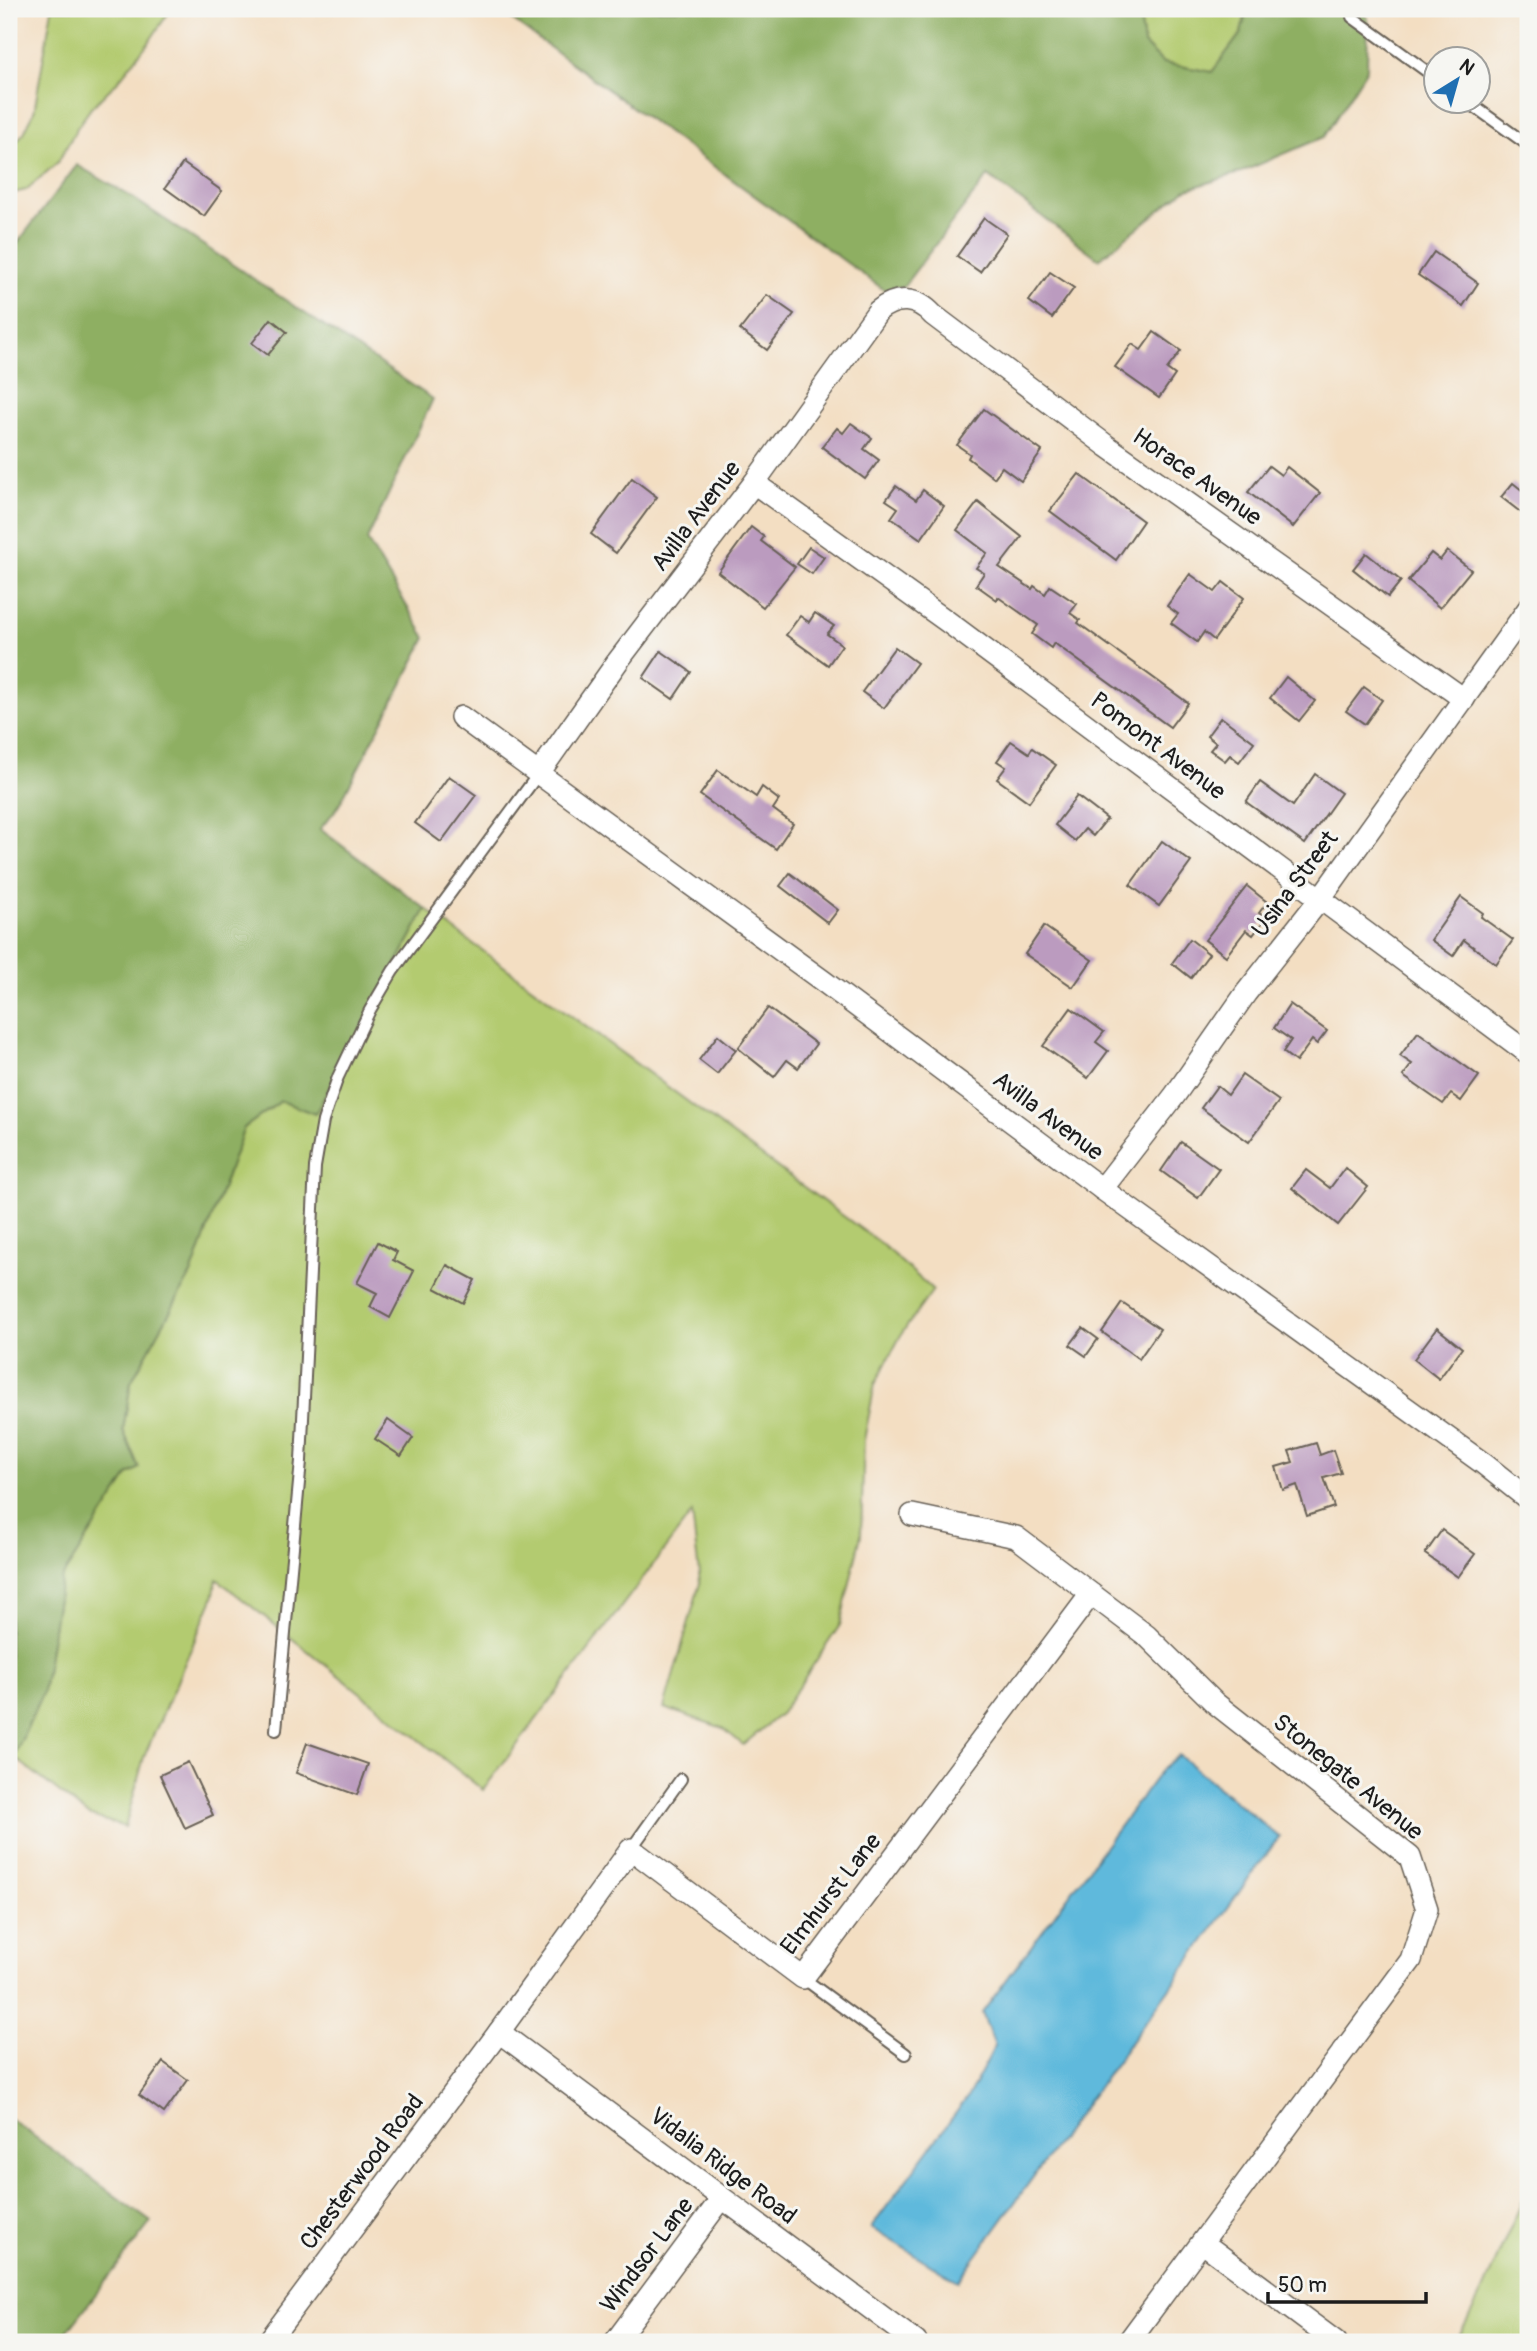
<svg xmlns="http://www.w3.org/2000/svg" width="1537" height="2351" viewBox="0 0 1537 2351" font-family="Pangolin,sans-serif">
  <rect width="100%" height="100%" fill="#f6f6f2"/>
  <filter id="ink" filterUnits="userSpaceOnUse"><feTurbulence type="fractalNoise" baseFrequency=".0143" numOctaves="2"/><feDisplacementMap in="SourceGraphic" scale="14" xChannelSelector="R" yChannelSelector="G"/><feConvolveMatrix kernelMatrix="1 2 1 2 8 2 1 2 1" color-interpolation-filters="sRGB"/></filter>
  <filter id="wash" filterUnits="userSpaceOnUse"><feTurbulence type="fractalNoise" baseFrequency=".00686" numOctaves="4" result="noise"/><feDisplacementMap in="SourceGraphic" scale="28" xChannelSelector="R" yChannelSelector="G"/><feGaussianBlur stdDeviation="1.57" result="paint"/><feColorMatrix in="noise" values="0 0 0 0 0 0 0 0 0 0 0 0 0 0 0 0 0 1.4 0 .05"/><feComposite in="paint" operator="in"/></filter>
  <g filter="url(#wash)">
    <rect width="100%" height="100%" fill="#f3dec2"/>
    <g fill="#b3cb70" stroke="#687446" stroke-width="2">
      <polygon points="52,9 171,9 149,42 117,82 91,108 77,128 58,162 26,190 9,194 9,149 24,133 34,112"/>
      <polygon points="1139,9 1247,9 1241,33 1212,72 1163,63 1144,44"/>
      <polygon points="426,909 880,1243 933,1290 902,1333 875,1384 864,1440 861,1535 840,1625 781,1713 743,1745 723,1728 664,1708 700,1583 692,1513 483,1790 217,1579 213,1598 144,1757 125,1827 88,1815 14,1757 43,1692 61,1579 129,1474 139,1468 123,1430 131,1382 192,1272 244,1128 281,1101 315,1114"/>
      <polygon points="1528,2188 1528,2342 1456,2342 1485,2286"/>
    </g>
    <g fill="#8eaf62" stroke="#55663f" stroke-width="2">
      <polygon points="497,9 1139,9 1144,44 1163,63 1212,72 1241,33 1247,9 1355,9 1368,18 1367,69 1324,137 1239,173 1185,190 1099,259 988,176 903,287 892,287 891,291 887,292"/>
      <polygon points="77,165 130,196 433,399 367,540 426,638 338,807 320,829 426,909 315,1114 281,1101 244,1128 192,1272 131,1382 123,1430 139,1468 129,1474 61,1579 43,1692 14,1757 9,1755 9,254"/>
      <polygon points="9,2118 151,2222 59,2342 9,2342"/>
    </g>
    <polygon fill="#5eb9dc" stroke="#3d6a7c" stroke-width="2" points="1179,1755 1279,1837 958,2281 871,2228 969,2095 995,2046 982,2013 1162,1769"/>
    <g id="blocks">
      <g fill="#bb9bbf">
        <polygon points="183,163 222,191 204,216 165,188"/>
        <polygon points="984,218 1007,234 980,272 957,256"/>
        <polygon points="1434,252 1478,283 1463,306 1418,275"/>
        <polygon points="1050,272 1074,288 1052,318 1029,301"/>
        <polygon points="767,295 794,314 767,350 740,330"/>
        <polygon points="271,319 287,332 268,355 252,343"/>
        <polygon points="1154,332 1181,351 1167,369 1175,375 1159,398 1115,367 1132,344 1141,350"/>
        <polygon points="984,409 1042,451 1021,481 1002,467 994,478 968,458 970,454 957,445"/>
        <polygon points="851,423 872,438 864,449 879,460 865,479 822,447 837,428 843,433"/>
        <polygon points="1269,466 1281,475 1287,467 1320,493 1293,527 1248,492"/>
        <polygon points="1079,474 1143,521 1116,560 1050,511"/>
        <polygon points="632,478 657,497 616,553 591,534"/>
        <polygon points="1513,483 1528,495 1528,518 1501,497"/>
        <polygon points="896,486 916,500 923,490 944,506 921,539 891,518 898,508 886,500"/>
        <polygon points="978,502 1022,537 999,567 1032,589 1034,586 1045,594 1050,586 1077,604 1070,613 1080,620 1078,623 1188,703 1170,727 1054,643 1051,648 1032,634 1038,625 998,597 997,600 976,585 984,573 976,568 987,553 957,530"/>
        <polygon points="751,527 764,537 761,541 795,567 763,607 718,572"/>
        <polygon points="809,547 824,557 812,574 797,564"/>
        <polygon points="1447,551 1471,570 1440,608 1408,581 1431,553 1440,560"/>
        <polygon points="1366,553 1401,581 1388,597 1353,569"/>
        <polygon points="1190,574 1215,592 1223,582 1244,598 1214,640 1204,632 1197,642 1171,623 1178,614 1167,606"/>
        <polygon points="815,613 834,626 827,634 842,645 828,665 786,635 800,616 809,622"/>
        <polygon points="895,647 917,663 884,708 862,692"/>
        <polygon points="661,651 691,672 673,699 643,678"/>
        <polygon points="1286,677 1315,701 1299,721 1270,698"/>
        <polygon points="1364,687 1382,700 1365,724 1346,711"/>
        <polygon points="1221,717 1254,742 1239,762 1230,755 1225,761 1210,750 1216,743 1207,736"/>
        <polygon points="1011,741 1029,753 1032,748 1056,765 1029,802 997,779 1006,767 997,761"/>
        <polygon points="718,770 756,797 762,787 779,800 773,809 793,824 776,849 700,795"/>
        <polygon points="1315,774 1341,793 1305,844 1246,802 1260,782 1293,806"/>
        <polygon points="449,776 476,795 441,842 415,823"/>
        <polygon points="1077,796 1107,819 1093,836 1085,829 1075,841 1055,825"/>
        <polygon points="1162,841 1191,862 1159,906 1130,885"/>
        <polygon points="790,873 838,910 828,923 780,886"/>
        <polygon points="1247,886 1267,902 1259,913 1266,918 1253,935 1246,930 1226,956 1205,940"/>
        <polygon points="1461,897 1483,913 1481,917 1513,940 1496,964 1464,940 1453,956 1431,940"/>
        <polygon points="1044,926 1092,960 1073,987 1025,954"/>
        <polygon points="1190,939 1209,954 1191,978 1172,963"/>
        <polygon points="1290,1004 1327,1031 1317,1044 1312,1040 1296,1062 1283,1052 1291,1040 1274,1028"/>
        <polygon points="768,1008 816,1044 798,1068 787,1060 774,1077 738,1048"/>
        <polygon points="1071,1008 1104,1032 1096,1042 1108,1051 1088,1078 1043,1046"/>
        <polygon points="1418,1032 1479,1076 1461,1101 1451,1094 1443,1104 1403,1076 1412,1064 1400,1056"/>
        <polygon points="718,1035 736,1050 717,1074 699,1060"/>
        <polygon points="1242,1075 1279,1101 1249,1142 1201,1108 1217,1086 1228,1095"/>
        <polygon points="1181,1142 1219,1169 1198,1198 1161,1171"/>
        <polygon points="1345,1168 1368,1187 1338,1225 1292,1188 1306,1170 1330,1188"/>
        <polygon points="378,1242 397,1252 393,1260 414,1271 390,1318 370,1307 377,1293 357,1283"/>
        <polygon points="447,1265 475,1280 463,1303 435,1288"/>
        <polygon points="1122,1303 1160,1329 1139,1359 1102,1332"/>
        <polygon points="1083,1328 1098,1339 1086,1356 1070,1345"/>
        <polygon points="1437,1328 1462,1348 1439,1379 1414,1359"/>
        <polygon points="388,1420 413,1438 401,1456 375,1439"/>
        <polygon points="1316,1443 1320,1455 1333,1450 1341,1473 1324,1478 1334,1507 1307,1516 1297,1485 1283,1490 1276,1467 1293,1462 1289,1451"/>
        <polygon points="1442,1530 1475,1554 1458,1577 1425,1554"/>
        <polygon points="307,1743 368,1764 357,1795 296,1773"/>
        <polygon points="188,1762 213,1815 185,1828 160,1775"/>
        <polygon points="163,2062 188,2080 164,2113 139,2095"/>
      </g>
    </g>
  </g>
  <g filter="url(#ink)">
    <use href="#blocks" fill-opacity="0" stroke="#676056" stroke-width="2"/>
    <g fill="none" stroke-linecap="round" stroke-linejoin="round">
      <defs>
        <g id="lane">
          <polyline points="1352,17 1436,78"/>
          <polyline points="1468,102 1528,145"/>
          <polyline points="276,1730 301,1461 315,1167 323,1121 338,1077 370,1010 393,971 539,773"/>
          <polyline points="631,1849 681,1779"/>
          <polyline points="803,1978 906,2054"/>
        </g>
        <g id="street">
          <polyline points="754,483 948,622 1528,1053"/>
          <polyline points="461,717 823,981 1102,1189 1484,1464 1528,1499"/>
          <path d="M539,773L618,661L754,483L878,311C896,296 917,297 933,315L1107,446L1464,699"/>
          <polyline points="1102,1189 1175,1095 1246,993 1320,899 1528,609"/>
          <polyline points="912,1515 1016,1537 1147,1636 1215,1703 1410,1857 1427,1909 1411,1960 1128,2342"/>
          <polyline points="499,2032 916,2342"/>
          <polyline points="1203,2243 1336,2342"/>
          <polyline points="268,2342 499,2032 631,1849 803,1978 1091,1594"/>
          <polyline points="615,2342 722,2198"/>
        </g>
      </defs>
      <use href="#lane" stroke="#676056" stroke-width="14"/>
      <use href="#street" stroke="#676056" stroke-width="24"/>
      <use href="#lane" stroke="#fff" stroke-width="10"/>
      <use href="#street" stroke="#fff" stroke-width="21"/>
    </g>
  </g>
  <g text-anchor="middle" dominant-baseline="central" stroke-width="6" stroke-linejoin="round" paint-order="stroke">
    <g font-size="24" fill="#1c1c1c" stroke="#f6f6f2">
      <text transform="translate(1197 477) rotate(35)">Horace Avenue</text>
      <text transform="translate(696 516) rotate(-53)">Avilla Avenue</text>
      <text transform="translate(1158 746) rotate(37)">Pomont Avenue</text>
      <text transform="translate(1295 884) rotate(-53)">Usina Street</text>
      <text transform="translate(1048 1116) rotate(37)">Avilla Avenue</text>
      <text transform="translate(1348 1777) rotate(39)">Stonegate Avenue</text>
      <text transform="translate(831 1894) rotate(-52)">Elmhurst Lane</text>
      <text transform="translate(723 2166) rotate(37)">Vidalia Ridge Road</text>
      <text transform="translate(362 2172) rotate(-53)">Chesterwood Road</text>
      <text transform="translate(647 2255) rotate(-53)">Windsor Lane</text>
    </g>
  </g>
  <rect width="1537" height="2351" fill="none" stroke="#f6f6f2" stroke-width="35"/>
  <g transform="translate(1457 80) rotate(37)"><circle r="33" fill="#f6f6f2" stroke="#9f9f9c" stroke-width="2"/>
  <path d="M0-5L12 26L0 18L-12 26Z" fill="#1f6fb2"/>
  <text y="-10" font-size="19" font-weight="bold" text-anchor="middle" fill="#1c1c1c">N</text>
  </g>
  <path d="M1268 2292v10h158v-10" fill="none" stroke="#1c1c1c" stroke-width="3.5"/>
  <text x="1278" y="2292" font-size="21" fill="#1c1c1c" stroke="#f6f6f2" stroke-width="5" paint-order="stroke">50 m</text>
</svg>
